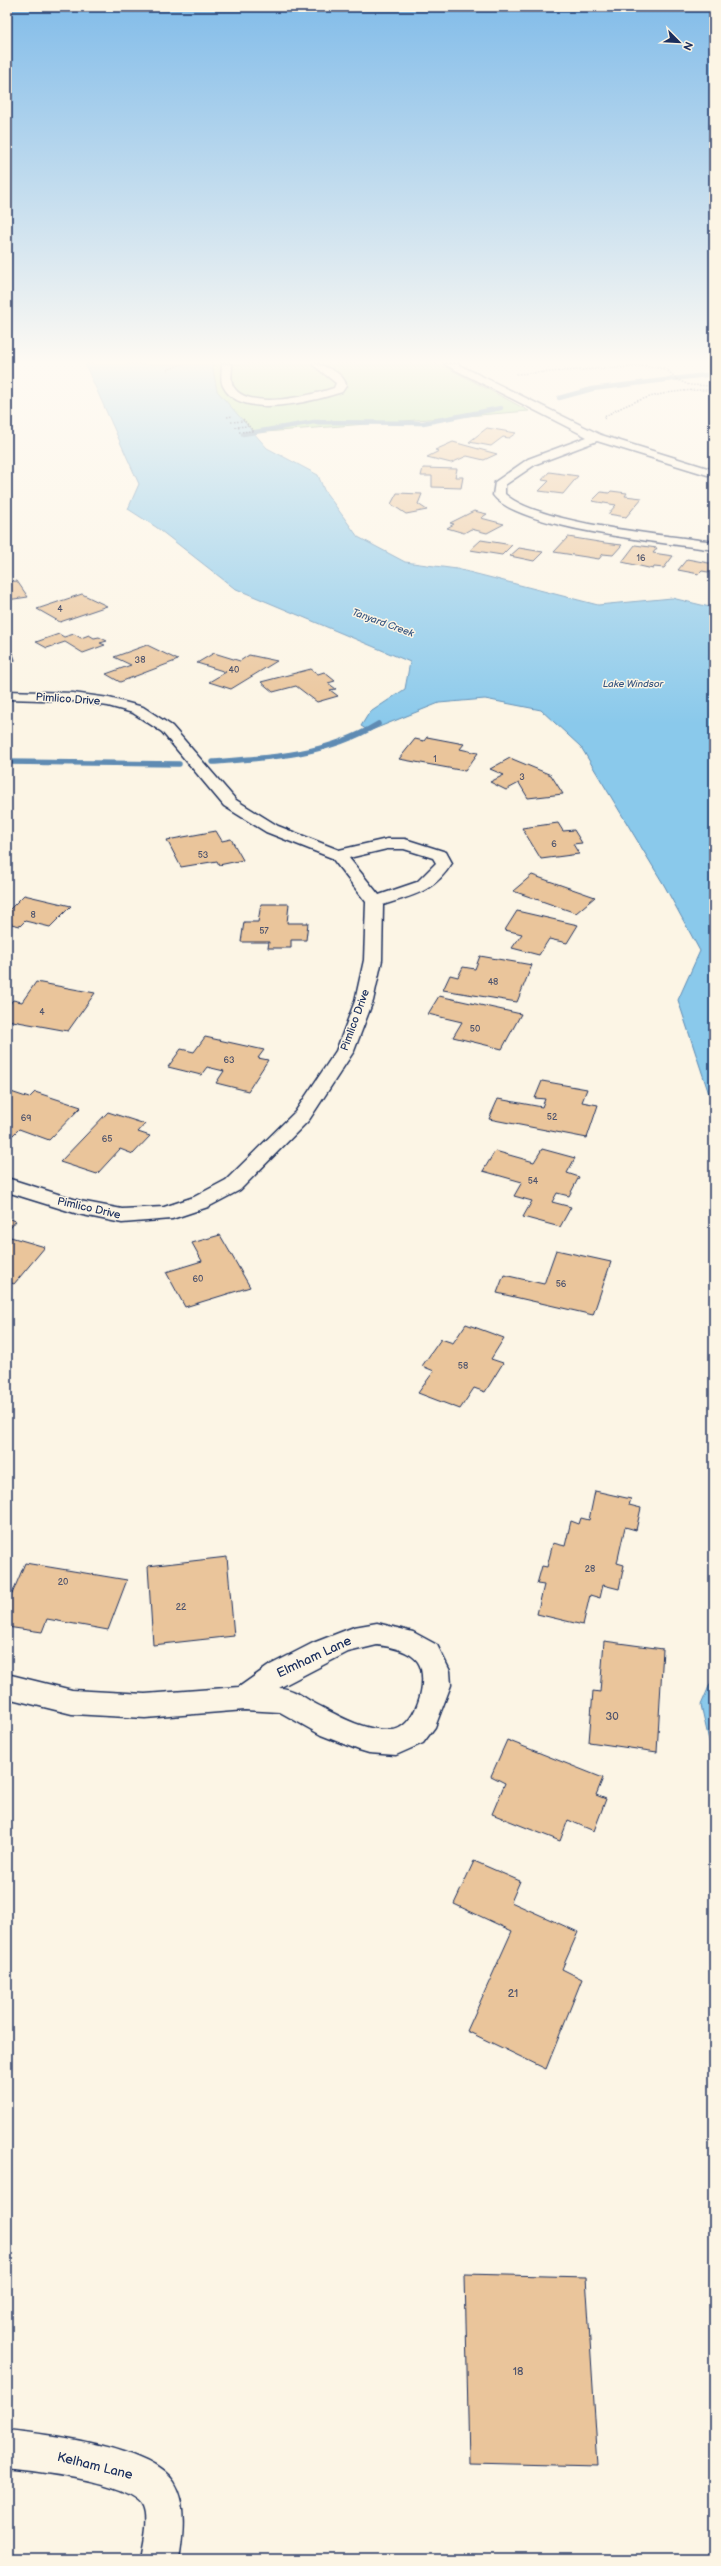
<svg xmlns="http://www.w3.org/2000/svg" width="721" height="2566" viewBox="0 0 721 2566" font-family="'Balsamiq Sans',sans-serif">
  <rect width="100%" height="100%" fill="#fcf5e5"/>
  <filter id="ink" filterUnits="userSpaceOnUse"><feTurbulence type="fractalNoise" baseFrequency=".025" numOctaves="2"/><feDisplacementMap in="SourceGraphic" scale="8" xChannelSelector="R" yChannelSelector="G"/><feConvolveMatrix kernelMatrix="1 2 1 2 8 2 1 2 1" color-interpolation-filters="sRGB"/></filter>
  <g filter="url(#ink)">
    <polygon fill="#a8dda0" stroke="#62867f" points="212,364 436,364 450,369 529,411 253,433 217,391"/>
    <g fill="#8ac9eb" stroke="#5e8bb3">
      <polygon points="85,364 214,365 212,366 217,391 267,448 318,475 324,490 358,537 405,562 457,569 598,605 672,598 714,608 714,1109 678,1000 700,951 664,885 581,747 541,710 485,699 439,703 369,731 361,726 369,713 405,689 410,662 234,588 156,527 128,509 139,484"/>
      <polygon points="714,1675 714,1763 701,1705"/>
    </g>
    <g fill="none" stroke-linecap="round" stroke-linejoin="round">
      <g stroke="#5e8bb3" stroke-width="4.5">
        <polyline points="559,398 592,389 714,374"/>
        <polyline points="243,434 314,422 423,423 501,408"/>
      </g>
      <g stroke="#5e8bb3" stroke-width="5.5">
        <polyline points="7,762 179,764"/>
        <path d="M213,762C271,758 327,755 378,724"/>
      </g>
    </g>
    <g fill="#eac59b" stroke="#1b2f5e">
      <polygon points="487,428 516,433 509,438 503,437 491,446 469,442"/>
      <polygon points="453,442 497,454 484,460 467,456 451,463 427,457 439,451 435,450"/>
      <polygon points="423,468 457,469 455,477 463,477 461,488 432,487 432,476 421,476"/>
      <polygon points="549,472 578,476 563,494 539,491 549,481 542,480"/>
      <polygon points="611,491 627,493 625,496 642,498 626,517 608,514 616,505 592,501 601,492 609,493"/>
      <polygon points="397,493 422,494 418,504 427,510 406,514 391,504"/>
      <polygon points="474,511 487,514 481,518 504,524 487,533 471,529 464,533 447,528 454,524 450,523"/>
      <polygon points="568,537 605,543 622,545 613,555 603,554 599,559 554,552"/>
      <polygon points="481,540 512,545 502,555 470,550"/>
      <polygon points="635,545 657,548 653,553 673,556 664,568 654,567 653,569 622,562"/>
      <polygon points="519,548 543,552 534,561 510,556"/>
      <polygon points="687,559 714,564 714,573 702,571 699,574 678,570"/>
      <polygon points="17,581 28,597 7,600 7,582"/>
      <polygon points="82,594 107,606 60,622 37,609"/>
      <polygon points="59,634 64,637 74,634 81,638 89,635 94,638 99,637 107,641 100,643 105,645 83,653 65,642 47,648 36,642"/>
      <polygon points="147,645 178,660 120,682 106,674 131,665 114,657"/>
      <polygon points="214,653 240,661 249,655 277,661 231,689 209,682 226,672 197,663"/>
      <polygon points="311,669 318,674 324,672 335,681 328,683 336,689 330,690 338,696 317,702 296,686 273,692 261,682"/>
      <polygon points="427,737 464,744 460,749 478,753 465,771 399,759 415,739 424,741"/>
      <polygon points="510,758 551,775 563,794 528,798 519,783 506,790 490,782 504,775 490,769"/>
      <polygon points="558,823 563,831 574,830 582,843 573,844 579,854 541,859 522,828"/>
      <polygon points="216,831 222,841 231,839 243,860 219,865 217,861 181,867 167,840"/>
      <polygon points="532,875 595,897 576,913 513,891"/>
      <polygon points="24,895 71,906 50,927 25,921 20,926 7,923 7,912"/>
      <polygon points="261,904 289,904 287,923 308,923 306,940 291,940 291,948 268,948 269,942 241,942 244,922 258,922"/>
      <polygon points="517,911 578,925 567,943 549,939 539,955 512,948 522,934 505,930"/>
      <polygon points="480,956 532,965 517,1002 443,990 450,975 458,977 463,967 475,969"/>
      <polygon points="36,982 95,993 68,1031 7,1020 7,1007 13,1000 22,1002"/>
      <polygon points="439,996 521,1014 502,1049 453,1037 462,1022 428,1014"/>
      <polygon points="205,1037 264,1050 258,1058 268,1060 248,1091 216,1083 224,1071 207,1067 201,1075 168,1067 181,1049 194,1052"/>
      <polygon points="542,1081 587,1089 582,1102 598,1105 587,1138 489,1119 498,1099 542,1107 545,1099 535,1098"/>
      <polygon points="11,1092 29,1098 35,1092 81,1107 49,1140 19,1129 13,1135 7,1133 7,1096"/>
      <polygon points="108,1112 145,1124 138,1132 150,1136 133,1154 120,1149 97,1174 60,1162"/>
      <polygon points="542,1149 575,1158 567,1173 579,1177 569,1196 557,1193 552,1202 571,1207 560,1227 523,1217 532,1201 514,1196 522,1182 483,1171 495,1151 534,1162"/>
      <polygon points="7,1218 16,1221 7,1232"/>
      <polygon points="220,1235 250,1287 185,1307 166,1272 202,1261 192,1243"/>
      <polygon points="7,1236 45,1247 14,1284 7,1281"/>
      <polygon points="556,1250 611,1262 593,1315 497,1293 504,1275 544,1284"/>
      <polygon points="466,1324 504,1338 491,1359 503,1363 485,1392 474,1388 460,1409 418,1393 434,1371 422,1366 441,1339 453,1343"/>
      <polygon points="595,1491 631,1499 629,1505 641,1508 636,1530 625,1527 617,1563 624,1565 619,1589 603,1585 600,1598 590,1595 583,1625 537,1614 544,1585 537,1584 542,1566 547,1567 553,1543 565,1546 571,1521 579,1524 581,1518 589,1520"/>
      <polygon points="227,1557 234,1636 153,1645 148,1566"/>
      <polygon points="25,1563 127,1580 108,1630 47,1619 42,1632 7,1627 7,1606"/>
      <polygon points="604,1641 663,1649 657,1752 589,1742 593,1691 600,1692"/>
      <polygon points="507,1740 603,1778 596,1795 606,1799 594,1831 568,1820 560,1841 492,1814 505,1783 491,1776"/>
      <polygon points="474,1861 520,1881 511,1902 578,1932 562,1969 582,1979 546,2069 467,2031 512,1931 454,1904"/>
      <polygon points="465,2274 586,2277 598,2466 469,2463"/>
    </g>
    <g fill="none" stroke-linecap="round" stroke-linejoin="round">
      <defs>
        <g id="minor">
          <path d="M222,364H232C232,371 230,380 233,386C247,412 313,395 334,388L336,383L312,364C323,364 346,374 346,386L342,392C314,401 239,421 223,386C220,380 222,371 222,364Z"/>
          <path d="M444,364H457L601,435L714,470V477L597,441L536,464L505,485V494C538,524 665,535 714,542V550C669,543 517,529 493,495L495,482L528,459L587,437Z"/>
          <polygon points="7,653 12,654 14,660 7,664"/>
          <path d="M7,691L73,693L109,698L143,707L172,726L236,800L278,826L339,850L387,839H405L446,852L452,863C434,892 414,895 383,905L382,960L373,1001L354,1051L309,1120L240,1190L208,1207L172,1219L122,1223L78,1214L7,1192V1178L80,1201L122,1209L164,1207L194,1197L226,1180L295,1112L336,1051L355,1001L364,960L366,902L332,858L266,832L224,806L162,732L133,713L108,706L73,701L7,699ZM387,849H404L433,858L436,863L417,882L379,895L349,858Z"/>
          <path d="M377,1623L413,1632L437,1645L450,1671L451,1685L435,1727L423,1743L396,1755L369,1753L359,1750L321,1735L280,1712L245,1710L145,1718L72,1714L7,1698V1674L72,1690L145,1694L239,1687L270,1665L313,1643L354,1627ZM377,1645C389,1646 411,1651 418,1662C430,1680 415,1730 391,1730C362,1731 337,1715 312,1702C302,1696 291,1688 279,1688L348,1652Z"/>
          <path d="M7,2430C46,2434 151,2447 173,2482C187,2505 183,2533 179,2559H141C143,2545 150,2521 144,2507C132,2481 34,2471 7,2468Z"/>
        </g>
      </defs>
      <use href="#minor" stroke="#1b2f5e" stroke-width="3"/>
      <g stroke="#1b2f5e" stroke-width="1.5" stroke-dasharray="1.5 1.5" stroke-linecap="butt">
        <polyline points="167,370 182,364"/>
        <polyline points="516,374 644,366 666,369 678,380 689,385 714,386"/>
        <polyline points="227,417 233,416"/>
        <polyline points="243,419 254,432"/>
        <path d="M605,419L604,417C638,396 674,389 714,390"/>
        <polyline points="231,422 244,421"/>
        <polyline points="235,427 248,426"/>
        <polyline points="239,432 252,431"/>
      </g>
      <use href="#minor" fill="#fcf5e5" fill-rule="evenodd"/>
    </g>
  </g>
  <linearGradient id="sky" x2="0" y2="1"><stop stop-color="#82bce9"/><stop offset="0.5" stop-color="#fefaf3"/><stop offset="1" stop-color="#fefaf3" stop-opacity="0"/></linearGradient>
  <rect width="721" height="724" fill="url(#sky)"/>
  <g text-anchor="middle" dominant-baseline="central" stroke-width="3" stroke-linejoin="round" paint-order="stroke">
    <g font-size="9" fill="#4f546d">
      <text x="641" y="558">16</text>
      <text x="60" y="609">4</text>
      <text x="140" y="660">38</text>
      <text x="234" y="670">40</text>
      <text x="435" y="759">1</text>
      <text x="522" y="777">3</text>
      <text x="554" y="844">6</text>
      <text x="203" y="855">53</text>
      <text x="33" y="915">8</text>
      <text x="264" y="931">57</text>
      <text x="493" y="982">48</text>
      <text x="42" y="1012">4</text>
      <text x="475" y="1029">50</text>
      <text x="229" y="1060">63</text>
      <text x="552" y="1117">52</text>
      <text x="26" y="1118">69</text>
      <text x="107" y="1139">65</text>
      <text x="533" y="1181">54</text>
      <text x="198" y="1279">60</text>
      <text x="561" y="1284">56</text>
      <text x="463" y="1366">58</text>
      <text x="590" y="1569">28</text>
      <text x="63" y="1582">20</text>
      <text x="181" y="1607">22</text>
    </g>
    <g font-size="10" font-style="italic" fill="#375681" stroke="#fcf5e5">
      <text transform="translate(383 623) rotate(20)">Tanyard Creek</text>
      <text x="633" y="684">Lake Windsor</text>
    </g>
    <g font-size="11" fill="#1b2f5e" stroke="#fcf5e5">
      <text transform="translate(68 699) rotate(4)">Pimlico Drive</text>
      <text transform="translate(355 1020) rotate(-70)">Pimlico Drive</text>
      <text transform="translate(89 1208) rotate(13)">Pimlico Drive</text>
    </g>
    <g font-size="11" fill="#4f546d">
      <text x="612" y="1716">30</text>
      <text x="513" y="1993">21</text>
      <text x="518" y="2371">18</text>
    </g>
    <g font-size="13" fill="#1b2f5e" stroke="#fcf5e5">
      <text transform="translate(314 1657) rotate(-25)">Elmham Lane</text>
      <text transform="translate(95 2466) rotate(14)">Kelham Lane</text>
    </g>
  </g>
  <rect width="721" height="2566" fill="none" stroke="#fcf5e5" stroke-width="24"/>
  <rect x="12" y="12" width="697" height="2542" fill="none" stroke="#1b2f5e" stroke-width="1.5" filter="url(#ink)"/>
  <g transform="translate(679 42) rotate(114)" stroke="#fcf5e5" stroke-width="3" paint-order="stroke">
  <path d="M0-3L7 15L0 10L-7 15Z" fill="#1b2f5e"/>
  <text y="-6" font-size="11" font-weight="bold" text-anchor="middle" fill="#1b2f5e">N</text>
  </g>
</svg>
